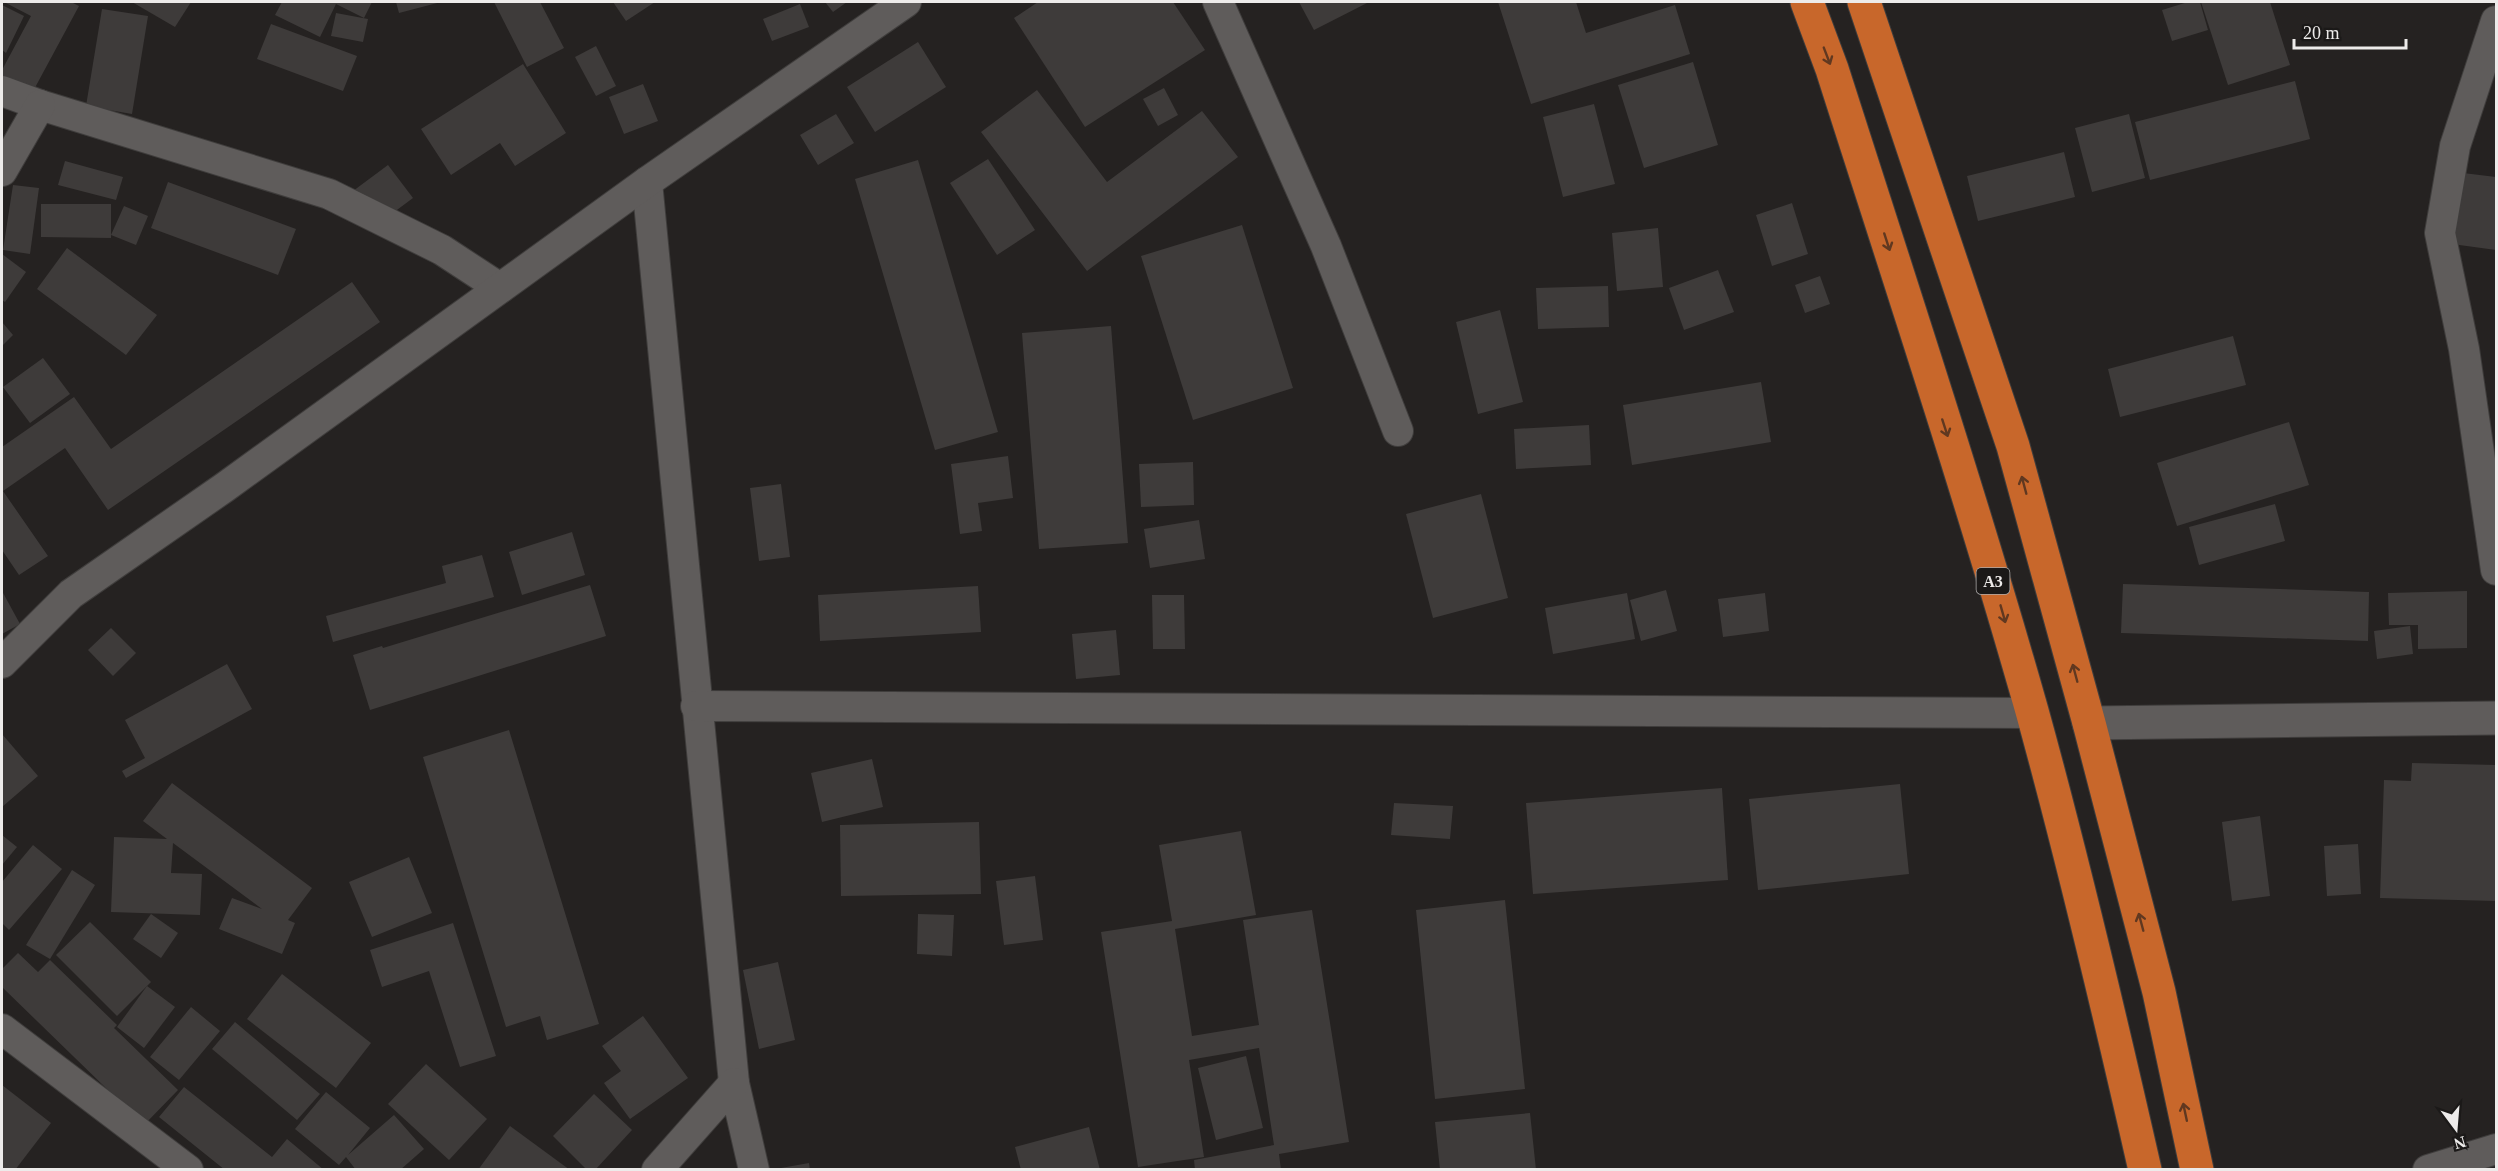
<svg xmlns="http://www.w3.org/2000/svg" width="2498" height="1171" viewBox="0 0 2498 1171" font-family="'Times New Roman',serif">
  <rect width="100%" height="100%" fill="#252221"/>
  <g fill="#3e3b3a">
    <polygon points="4,2 71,2 79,6 24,108 2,96 2,70 31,16"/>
    <polygon points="132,2 191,2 175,27"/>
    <polygon points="282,2 372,2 364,18 336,4 320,37 275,15"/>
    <polygon points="396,2 441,2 399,13"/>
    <polygon points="494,2 540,2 564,48 527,67"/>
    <polygon points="613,2 655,2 626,21"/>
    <polygon points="825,2 847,2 833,12"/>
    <polygon points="1038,2 1173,2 1205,50 1085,127 1014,18"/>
    <polygon points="1299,2 1369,2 1314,30"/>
    <polygon points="1498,2 1576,2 1586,33 1675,5 1690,54 1531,104"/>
    <polygon points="2188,2 2200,2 2208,30 2172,41 2162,10"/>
    <polygon points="2201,2 2270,2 2290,65 2228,85"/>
    <polygon points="800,4 809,27 772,41 763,19"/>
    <polygon points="2,5 24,16 6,53 2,50"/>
    <polygon points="102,9 148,16 132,114 86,106"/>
    <polygon points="336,13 368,19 363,42 331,36"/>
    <polygon points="271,24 357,56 343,91 257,59"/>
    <polygon points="918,42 946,87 875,132 847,87"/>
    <polygon points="596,46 616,86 596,96 575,57"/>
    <polygon points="1693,62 1718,145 1644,168 1618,85"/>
    <polygon points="523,64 566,133 515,166 500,143 451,175 421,129"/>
    <polygon points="2295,81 2310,139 2150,180 2135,122"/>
    <polygon points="643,84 658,121 624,134 609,97"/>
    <polygon points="1164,88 1178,115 1158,126 1143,99"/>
    <polygon points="1037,90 1107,182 1202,111 1238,157 1087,271 981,132"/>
    <polygon points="1594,104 1615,184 1563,197 1543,117"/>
    <polygon points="836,114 854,143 818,165 800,135"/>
    <polygon points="2129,114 2145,178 2092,192 2075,128"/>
    <polygon points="2064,152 2075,197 1978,221 1967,176"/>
    <polygon points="988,159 1035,230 997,255 950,183"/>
    <polygon points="918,160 998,432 935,450 855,179"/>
    <polygon points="65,161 123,177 116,200 58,185"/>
    <polygon points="388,165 413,198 378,224 353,191"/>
    <polygon points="2463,173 2496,177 2496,250 2452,244"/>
    <polygon points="168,182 296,229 278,275 151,228"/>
    <polygon points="13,185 39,188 30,254 3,250"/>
    <polygon points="1792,203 1808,254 1772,266 1756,215"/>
    <polygon points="41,204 111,204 111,238 41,237"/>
    <polygon points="124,206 148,216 136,245 111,235"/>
    <polygon points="1242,225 1293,388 1193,420 1141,256"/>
    <polygon points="1658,228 1663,287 1617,291 1612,233"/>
    <polygon points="67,248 157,315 126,355 37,289"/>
    <polygon points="2,254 26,272 5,302 2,300"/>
    <polygon points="1718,270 1734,312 1684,330 1669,288"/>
    <polygon points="1820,276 1830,304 1805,313 1795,285"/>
    <polygon points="352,282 380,322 108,510 65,448 3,491 48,556 19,575 2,550 2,447 74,397 111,449"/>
    <polygon points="1608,286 1609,327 1538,329 1536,288"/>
    <polygon points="1500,310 1523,402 1478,414 1456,322"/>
    <polygon points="2,322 13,335 2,346"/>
    <polygon points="1111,326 1128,543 1039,549 1022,333"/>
    <polygon points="2233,336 2246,385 2120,417 2108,369"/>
    <polygon points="43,358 70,394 30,423 3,387"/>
    <polygon points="1761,382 1771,442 1632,465 1623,405"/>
    <polygon points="2289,422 2309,485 2177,526 2157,463"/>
    <polygon points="1589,425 1591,465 1516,469 1514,429"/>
    <polygon points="1008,456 1013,498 978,503 982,531 960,534 951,464"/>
    <polygon points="1193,462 1194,505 1141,507 1139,464"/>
    <polygon points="781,484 790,557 759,561 750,488"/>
    <polygon points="1481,494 1508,598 1433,618 1406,514"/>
    <polygon points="2275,504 2285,541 2199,565 2189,527"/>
    <polygon points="1199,520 1205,559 1150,568 1144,529"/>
    <polygon points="572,532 585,575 522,595 509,552"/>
    <polygon points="482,555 494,597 333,642 326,616 446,583 442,566"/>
    <polygon points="2123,584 2369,592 2368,641 2121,633"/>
    <polygon points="590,585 606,636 370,710 353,655 382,646 383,648"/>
    <polygon points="978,586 981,632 820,641 818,595"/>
    <polygon points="1666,590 1677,631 1641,641 1630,600"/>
    <polygon points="2,591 20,624 2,634"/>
    <polygon points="2467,591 2467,648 2418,649 2418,625 2389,625 2388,593"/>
    <polygon points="1627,593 1635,639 1553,654 1545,608"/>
    <polygon points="1765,593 1769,631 1723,637 1718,599"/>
    <polygon points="1152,595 1184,595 1185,649 1153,649"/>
    <polygon points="2410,626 2413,654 2377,659 2374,631"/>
    <polygon points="111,628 136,653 113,676 88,650"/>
    <polygon points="1116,630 1120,675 1076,679 1072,634"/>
    <polygon points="227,664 252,709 126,778 122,771 145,758 125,720"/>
    <polygon points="509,730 599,1024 547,1040 540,1016 506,1027 423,757"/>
    <polygon points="2,734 38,776 2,807"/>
    <polygon points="872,759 883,807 822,822 811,773"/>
    <polygon points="2412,763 2496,765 2496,901 2380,898 2384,780 2411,781"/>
    <polygon points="172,783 312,888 288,920 295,923 282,954 219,929 232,898 262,909 173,843 171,873 202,874 200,915 111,912 114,837 167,839 143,821"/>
    <polygon points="1900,784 1909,874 1758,890 1749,799"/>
    <polygon points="1722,788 1728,880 1533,894 1526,803"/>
    <polygon points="1394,803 1453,806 1450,839 1391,835"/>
    <polygon points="2260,816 2270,896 2232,901 2222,822"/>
    <polygon points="979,822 981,894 841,896 840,825"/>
    <polygon points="1241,831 1256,915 1175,929 1192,1036 1259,1025 1243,920 1312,910 1349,1142 1279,1154 1281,1170 1195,1170 1194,1160 1274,1145 1259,1048 1189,1060 1204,1157 1138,1167 1101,932 1172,921 1159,845"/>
    <polygon points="2,835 17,847 2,865"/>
    <polygon points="2358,844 2361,894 2327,896 2324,846"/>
    <polygon points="33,845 62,869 9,930 2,923 2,882"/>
    <polygon points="409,857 432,913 372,937 349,882"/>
    <polygon points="72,870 95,885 50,959 26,945"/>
    <polygon points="1035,876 1043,940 1004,945 996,881"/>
    <polygon points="1505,900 1525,1089 1435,1099 1416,910"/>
    <polygon points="151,914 178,933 161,958 133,939"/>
    <polygon points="918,914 954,915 952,956 917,954"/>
    <polygon points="90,922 151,982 117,1016 56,955"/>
    <polygon points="453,923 496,1056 460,1067 429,971 382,987 370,950"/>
    <polygon points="18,953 38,972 50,960 117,1025 114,1028 178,1090 144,1125 2,987 2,969"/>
    <polygon points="778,962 795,1040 759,1049 743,970"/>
    <polygon points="282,974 371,1043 336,1088 247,1019"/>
    <polygon points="147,986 175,1007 144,1048 117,1027"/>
    <polygon points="191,1007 220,1031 179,1080 150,1057"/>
    <polygon points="643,1016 688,1078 630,1119 604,1083 621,1071 602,1046"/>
    <polygon points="235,1022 320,1094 297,1120 212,1049"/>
    <polygon points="1246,1056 1263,1128 1216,1140 1198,1068"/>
    <polygon points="426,1064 487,1119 449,1160 388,1104"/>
    <polygon points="2,1085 51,1123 15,1170 2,1170"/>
    <polygon points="184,1087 272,1157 287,1139 324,1170 225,1170 159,1117"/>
    <polygon points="326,1092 370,1128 348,1155 394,1115 424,1149 400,1170 356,1170 346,1157 339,1165 295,1129"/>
    <polygon points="594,1094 632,1130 595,1170 587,1170 553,1136"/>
    <polygon points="1530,1113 1536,1170 1440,1170 1435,1122"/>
    <polygon points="510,1126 570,1170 478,1170"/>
    <polygon points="1089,1127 1100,1170 1021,1170 1015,1147"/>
    <polygon points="809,1163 810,1170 781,1170 781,1168"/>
  </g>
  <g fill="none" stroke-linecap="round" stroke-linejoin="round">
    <defs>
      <g id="street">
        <polyline points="1218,2 1326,246 1398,431"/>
        <polyline points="2496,21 2455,146 2440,233 2464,349 2496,570"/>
        <polyline points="2,91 40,105 329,194 442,250 500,288"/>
        <polyline points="2,171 40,105"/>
        <polyline points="647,182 734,1083 754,1170"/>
        <polyline points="2,663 71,594 225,487 647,182 906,2"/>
        <polyline points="696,706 2032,713"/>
        <polyline points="2,1029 188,1170"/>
        <polyline points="657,1170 734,1083"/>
        <polyline points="2428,1170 2496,1149"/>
      </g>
      <polyline id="secondary" points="2089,723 2496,718"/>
      <g id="highway">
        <path d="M1807,2L1832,69C1900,282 1971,496 2032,711C2074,863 2110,1016 2145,1170"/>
        <polyline points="1864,2 2013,446 2089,723 2159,992 2197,1170"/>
      </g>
    </defs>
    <use href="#street" stroke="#3f3d3c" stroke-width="32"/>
    <use href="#secondary" stroke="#3f3d3c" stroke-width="35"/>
    <use href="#highway" stroke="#3f3d3c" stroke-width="35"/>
    <use href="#street" stroke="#5f5c5b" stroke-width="30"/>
    <use href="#secondary" stroke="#5f5c5b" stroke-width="33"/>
    <use href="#highway" stroke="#c8672b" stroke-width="33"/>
  </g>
  <defs><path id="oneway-shaft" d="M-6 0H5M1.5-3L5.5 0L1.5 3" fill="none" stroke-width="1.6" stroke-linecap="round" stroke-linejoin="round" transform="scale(1.5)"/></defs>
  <g stroke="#603820">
    <use href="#oneway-shaft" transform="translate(1827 56) rotate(69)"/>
    <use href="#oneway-shaft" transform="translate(1887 242) rotate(72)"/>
    <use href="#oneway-shaft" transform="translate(1945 428) rotate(72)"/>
    <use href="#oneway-shaft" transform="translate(2024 485) rotate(-105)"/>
    <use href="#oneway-shaft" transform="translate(2003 614) rotate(74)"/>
    <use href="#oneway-shaft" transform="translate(2075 673) rotate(-105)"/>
    <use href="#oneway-shaft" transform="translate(2141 922) rotate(-105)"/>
    <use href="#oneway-shaft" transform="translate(2185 1112) rotate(-102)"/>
  </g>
  <g text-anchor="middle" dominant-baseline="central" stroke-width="4.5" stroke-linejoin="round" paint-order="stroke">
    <rect fill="#1b1918" stroke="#aeacab" stroke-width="1.5" x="1976.5" y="568" width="33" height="26" rx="4.5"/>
    <g font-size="16" font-weight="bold" fill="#edebea">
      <text x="1993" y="581">A3</text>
    </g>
  </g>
  <rect width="2498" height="1171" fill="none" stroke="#edebea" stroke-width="6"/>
  <g transform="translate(2456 1129) rotate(164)" stroke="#1b1918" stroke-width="4.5" paint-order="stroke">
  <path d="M0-4.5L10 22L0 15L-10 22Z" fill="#edebea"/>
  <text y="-9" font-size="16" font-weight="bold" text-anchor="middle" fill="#edebea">N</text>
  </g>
  <path d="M2294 39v9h112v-9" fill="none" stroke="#edebea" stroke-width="3"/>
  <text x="2303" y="39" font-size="18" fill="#edebea" stroke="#1b1918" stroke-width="4.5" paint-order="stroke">20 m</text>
</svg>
